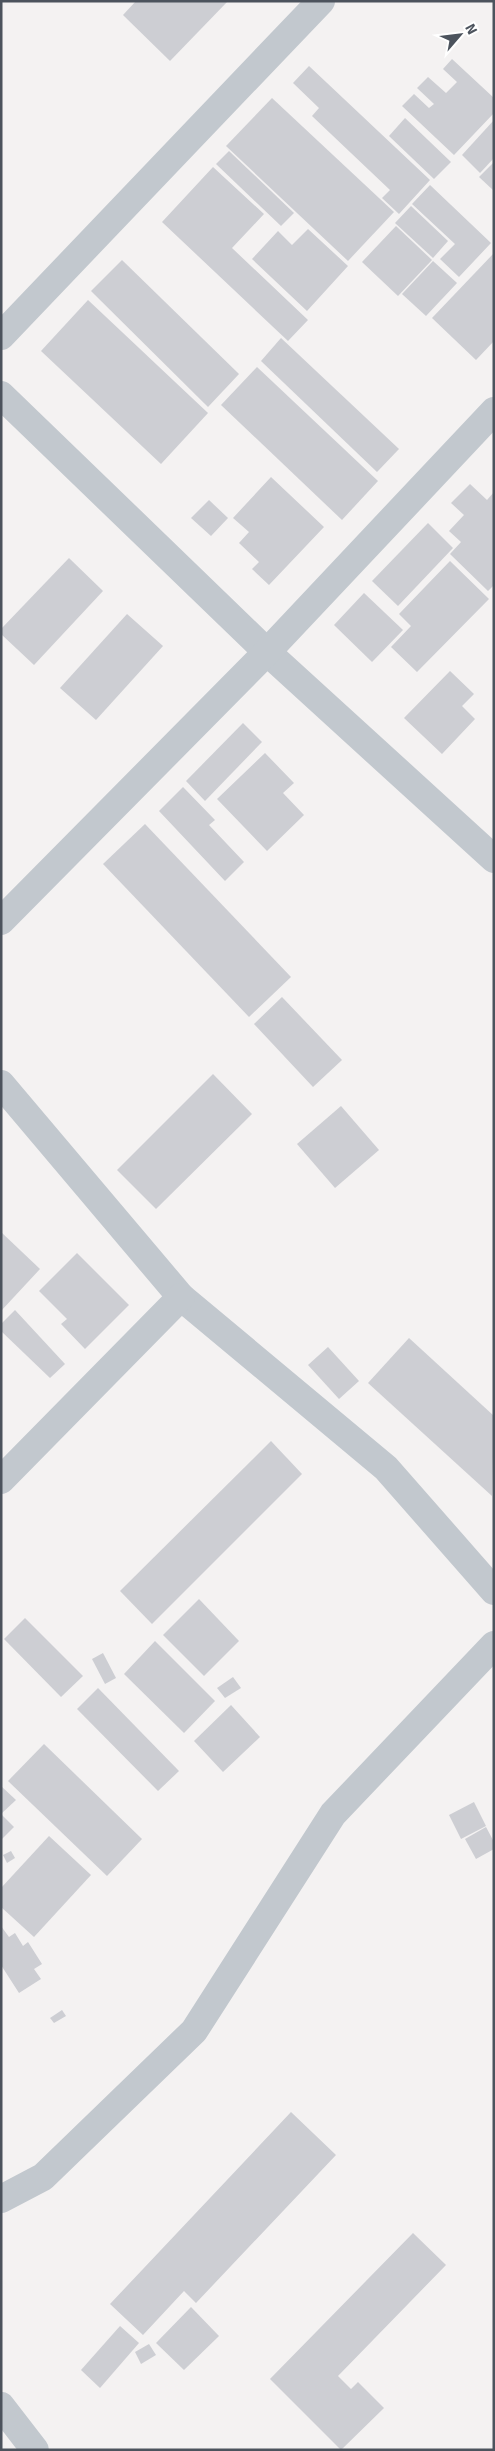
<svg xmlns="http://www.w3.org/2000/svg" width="495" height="2451" viewBox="0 0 495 2451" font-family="Signika,sans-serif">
  <rect width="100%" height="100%" fill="#f4f2f2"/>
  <g fill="#cdced3">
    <polygon points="136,1 228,1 170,61 123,15"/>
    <polygon points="452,59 494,98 494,113 454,155 402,106 414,94 429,108 434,104 417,88 428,77 446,93 457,82 443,69"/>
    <polygon points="309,66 430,180 399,214 382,198 390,190 312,116 319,108 293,83"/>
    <polygon points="272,98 394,212 348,261 226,146"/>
    <polygon points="405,118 451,162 434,179 389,136"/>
    <polygon points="494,120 494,158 480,173 462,155"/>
    <polygon points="229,151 294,213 281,226 216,164"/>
    <polygon points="494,162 494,191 479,177"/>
    <polygon points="213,167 264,214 232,248 308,320 288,341 162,222"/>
    <polygon points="430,185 491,243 459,277 440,259 455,244 412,204"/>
    <polygon points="411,206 448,241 433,258 395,223"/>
    <polygon points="396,226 432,260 398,296 362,262"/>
    <polygon points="308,229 348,266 307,311 252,259 278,231 292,245"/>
    <polygon points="494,253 494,341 476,360 432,318"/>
    <polygon points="122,260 239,374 208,407 91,291"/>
    <polygon points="433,261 457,283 426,316 402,294"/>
    <polygon points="88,300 208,413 161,464 41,351"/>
    <polygon points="281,338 399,449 377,472 261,361"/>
    <polygon points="257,367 378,481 342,520 221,405"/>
    <polygon points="271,477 324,527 269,585 252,569 259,562 239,543 249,532 233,518"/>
    <polygon points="470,484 487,500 494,492 494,585 488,591 450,554 461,542 449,531 464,515 451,503"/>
    <polygon points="209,500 228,518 211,536 191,518"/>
    <polygon points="428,523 453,548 398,606 372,581"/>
    <polygon points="69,558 103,591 34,665 1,634 1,629"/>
    <polygon points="450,561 489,599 417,672 391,647 411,626 399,614"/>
    <polygon points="364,593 403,630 372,662 334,625"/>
    <polygon points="127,614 163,646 96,720 60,688"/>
    <polygon points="450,671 474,694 462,706 475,719 442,754 404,718"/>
    <polygon points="243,723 262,742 205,801 186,781"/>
    <polygon points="265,753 294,783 283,793 304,815 267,851 217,799"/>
    <polygon points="183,787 215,820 209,825 244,862 225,881 159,811"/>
    <polygon points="145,824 291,977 249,1017 103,864"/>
    <polygon points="282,997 342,1060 313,1087 254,1024"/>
    <polygon points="213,1074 252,1114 156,1209 117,1170"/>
    <polygon points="341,1106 379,1150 335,1188 297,1144"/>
    <polygon points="1,1232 40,1269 1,1311"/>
    <polygon points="77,1253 129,1305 85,1349 61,1324 67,1319 39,1291"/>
    <polygon points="15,1310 65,1364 50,1378 1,1331 1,1324"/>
    <polygon points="409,1338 494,1416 492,1496 368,1383"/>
    <polygon points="328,1347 359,1381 339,1399 308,1365"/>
    <polygon points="271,1441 302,1474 152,1624 120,1591"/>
    <polygon points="199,1599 239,1641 204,1676 163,1635"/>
    <polygon points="25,1618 83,1676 61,1697 4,1639"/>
    <polygon points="155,1641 215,1701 184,1733 124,1674"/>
    <polygon points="103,1653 116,1678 105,1684 92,1659"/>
    <polygon points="233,1677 241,1688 225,1698 217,1688"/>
    <polygon points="98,1688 179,1771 158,1791 77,1709"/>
    <polygon points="231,1705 260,1737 223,1772 194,1741"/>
    <polygon points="44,1744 142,1839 107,1876 8,1781"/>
    <polygon points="1,1786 16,1800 1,1814"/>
    <polygon points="474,1802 486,1826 461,1839 449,1815"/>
    <polygon points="1,1814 14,1827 1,1840"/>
    <polygon points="486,1827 494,1842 494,1849 476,1859 465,1839"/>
    <polygon points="49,1836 91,1875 34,1937 1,1907 1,1888"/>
    <polygon points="11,1851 15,1858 7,1863 3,1855"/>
    <polygon points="1,1926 9,1937 15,1933 23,1946 28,1942 42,1964 34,1969 41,1979 19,1993 1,1965"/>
    <polygon points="62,2010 66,2016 54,2023 50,2018"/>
    <polygon points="291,2112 336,2155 196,2303 184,2291 143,2335 110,2304"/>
    <polygon points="413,2233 446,2265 338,2376 351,2389 358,2382 384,2408 341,2450 270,2379"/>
    <polygon points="191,2307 219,2336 184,2370 156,2343"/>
    <polygon points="120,2326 139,2343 100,2388 81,2370"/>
    <polygon points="149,2344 156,2355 141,2364 135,2352"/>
  </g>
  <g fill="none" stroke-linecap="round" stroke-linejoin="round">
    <g stroke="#c2c8ce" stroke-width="28">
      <polyline points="1,336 321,1"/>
      <polyline points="1,395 267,652 494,859"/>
      <polyline points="1,921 267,652 494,411"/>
      <polyline points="1,1084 181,1297 386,1468 494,1591"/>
      <polyline points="1,1480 181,1297"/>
      <polyline points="1,2199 43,2177 194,2031 333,1814 494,1645"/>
      <polyline points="1,2406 35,2450"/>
    </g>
  </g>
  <rect width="495" height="2451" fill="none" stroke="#4c535d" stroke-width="5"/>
  <g transform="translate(460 35) rotate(62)" stroke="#ffffff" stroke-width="4" paint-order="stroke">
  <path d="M0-4L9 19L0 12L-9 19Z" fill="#4c535d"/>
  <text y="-8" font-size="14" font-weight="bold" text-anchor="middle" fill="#4c535d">N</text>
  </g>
</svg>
